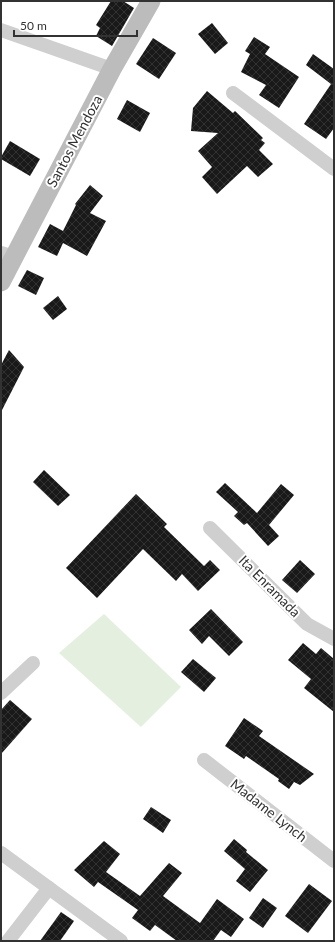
<svg xmlns="http://www.w3.org/2000/svg" width="335" height="942" viewBox="0 0 335 942" font-family="Lato,sans-serif">
  <defs>
    <pattern id="building-cross-hatch" width="8" height="8" patternUnits="userSpaceOnUse"><rect width="8" height="8" fill="#191919"/><path d="M0 0l8 8M0 8l8-8" fill="none" stroke="#323232"/></pattern>
  </defs>
  <rect width="100%" height="100%" fill="#fff"/>
  <polygon fill="#e5efe0" points="104,614 181,687 141,727 59,653"/>
  <g fill="url(#building-cross-hatch)">
    <polygon points="111,1 123,1 134,8 112,46 96,36 100,28 96,25"/>
    <polygon points="212,23 228,43 215,54 198,34"/>
    <polygon points="254,37 270,47 265,54 299,77 279,108 259,95 266,85 241,72 250,54 245,51"/>
    <polygon points="153,38 176,53 159,79 136,64"/>
    <polygon points="313,54 334,69 334,128 326,139 304,124 331,84 306,65"/>
    <polygon points="207,91 233,113 235,111 263,138 261,140 265,143 259,150 273,164 258,177 247,166 217,194 202,177 212,167 198,151 218,133 191,131 193,108"/>
    <polygon points="127,100 150,113 140,132 117,119"/>
    <polygon points="10,141 40,159 30,176 1,159 1,157"/>
    <polygon points="90,185 103,196 90,213 106,221 87,256 63,243 57,256 38,247 50,224 63,231 76,205 75,204"/>
    <polygon points="27,270 44,278 36,295 18,286"/>
    <polygon points="58,296 67,309 53,320 43,308"/>
    <polygon points="9,350 24,367 1,412 1,365"/>
    <polygon points="44,470 70,495 58,506 33,482"/>
    <polygon points="225,483 257,513 281,484 294,495 269,525 279,536 268,546 247,523 244,525 234,516 238,512 216,492"/>
    <polygon points="136,494 167,524 164,527 204,566 210,560 220,570 198,591 182,574 176,581 143,549 97,598 66,568"/>
    <polygon points="300,560 315,574 297,593 282,580"/>
    <polygon points="211,609 243,642 229,656 209,636 202,644 189,630"/>
    <polygon points="303,643 316,654 321,648 334,659 334,712 304,688 311,679 288,660"/>
    <polygon points="193,659 216,678 204,692 181,672"/>
    <polygon points="10,700 32,719 1,754 1,710"/>
    <polygon points="244,718 263,731 259,736 314,774 300,785 294,782 289,789 278,781 279,779 246,756 244,759 225,746"/>
    <polygon points="151,807 171,820 163,833 143,819"/>
    <polygon points="234,839 247,850 246,852 268,870 250,892 236,881 245,869 224,851"/>
    <polygon points="104,841 120,854 106,872 140,896 169,863 182,873 163,896 200,923 217,899 244,919 231,937 221,930 213,941 177,941 155,925 150,931 132,918 138,910 98,882 94,887 74,870"/>
    <polygon points="309,884 332,901 308,933 285,916"/>
    <polygon points="263,898 277,908 263,928 249,918"/>
    <polygon points="61,912 74,921 60,941 40,941"/>
  </g>
  <g fill="none" stroke-linecap="round" stroke-linejoin="round">
    <g stroke="#cfcfcf" stroke-width="14">
      <polyline points="1,30 112,69"/>
      <polyline points="233,93 334,169"/>
      <polyline points="1,253 13,257"/>
      <polyline points="210,528 307,624 334,639"/>
      <polyline points="1,693 33,663"/>
      <polyline points="204,760 334,861"/>
      <polyline points="1,853 121,941"/>
      <polyline points="8,941 49,888"/>
    </g>
    <polyline stroke="#bcbcbc" stroke-width="19" points="1,282 112,69 151,1"/>
  </g>
  <g text-anchor="middle" dominant-baseline="central" stroke-width="4" stroke-linejoin="round" paint-order="stroke">
    <g font-size="14" fill="#323232" stroke="#fff">
      <text transform="translate(74 141) rotate(-62)">Santos Mendoza</text>
      <text transform="translate(270 586) rotate(45)">Ita Enramada</text>
      <text transform="translate(269 810) rotate(38)">Madame Lynch</text>
    </g>
  </g>
  <rect width="335" height="942" fill="none" stroke="#323232" stroke-width="4"/>
  <path d="M14 30v6h123v-6" fill="none" stroke="#323232" stroke-width="2"/>
  <text x="20" y="30" font-size="12" fill="#323232" stroke="#ffffff" stroke-width="3" paint-order="stroke">50 m</text>
</svg>
